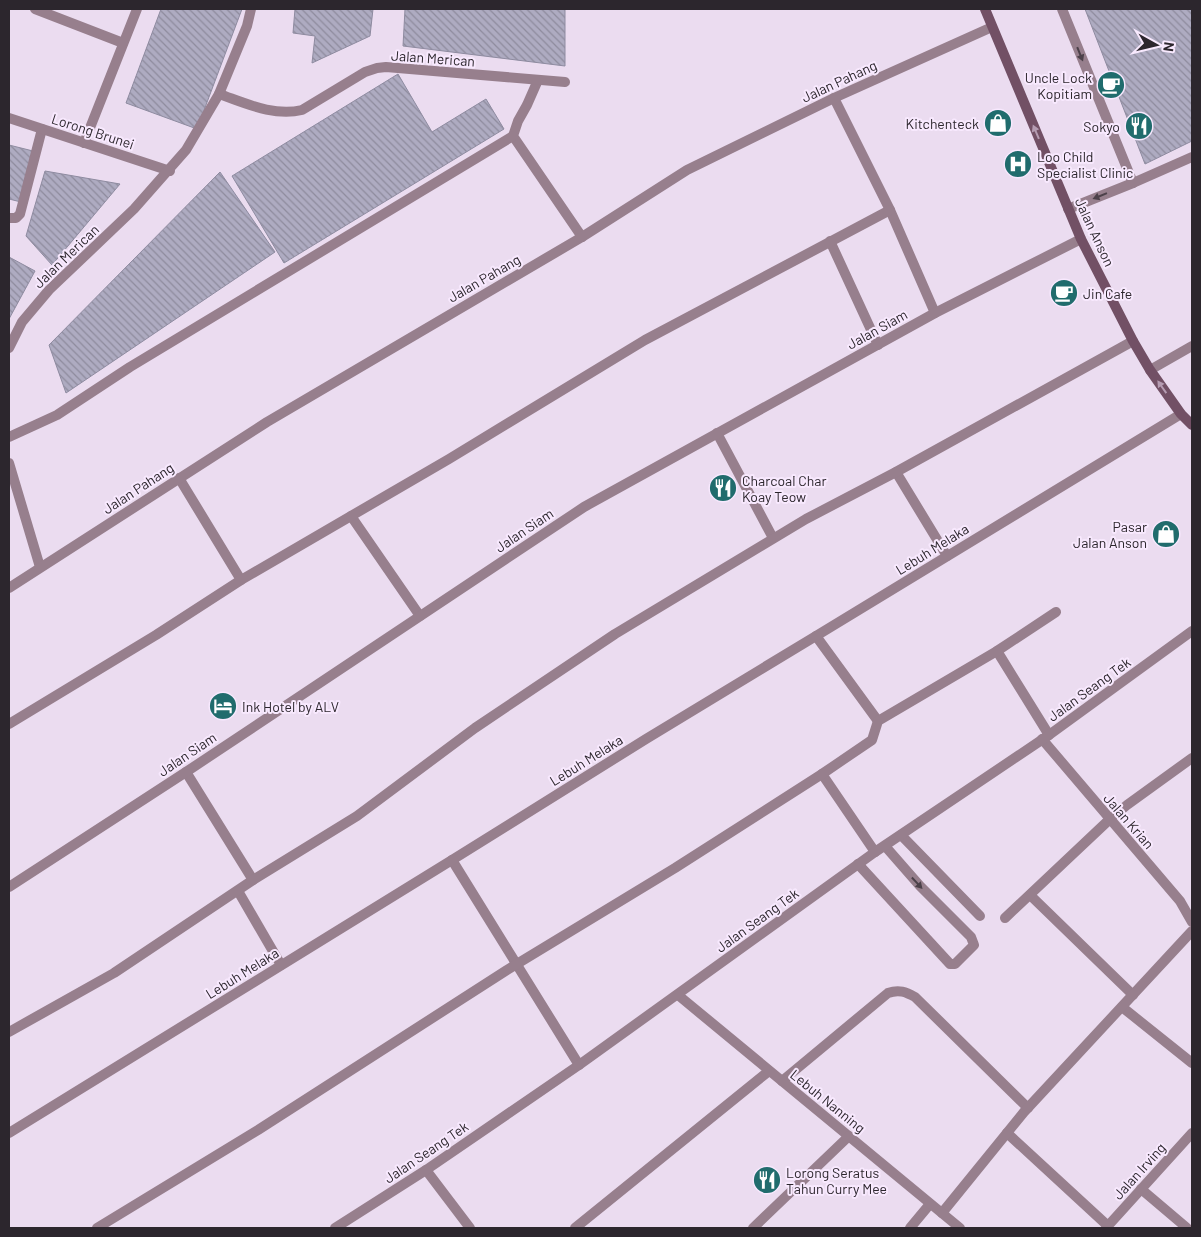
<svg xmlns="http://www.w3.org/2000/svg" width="1201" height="1237" viewBox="0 0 1201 1237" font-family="Barlow,sans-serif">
  <defs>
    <pattern id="building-back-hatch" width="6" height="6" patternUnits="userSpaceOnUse" patternTransform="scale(1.25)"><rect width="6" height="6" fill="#aeabc1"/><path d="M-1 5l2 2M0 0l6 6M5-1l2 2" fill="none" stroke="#8e8b9d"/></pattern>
  </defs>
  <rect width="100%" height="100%" fill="#ebdcf0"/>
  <g fill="url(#building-back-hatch)" stroke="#8e8ba0">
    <polygon points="161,9 242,9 197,129 126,103"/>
    <polygon points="295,9 373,9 370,36 312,63 315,36 293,33"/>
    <polygon points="405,9 565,9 565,66 403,46"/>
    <polygon points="1085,9 1192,9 1192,141 1145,164"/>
    <polygon points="398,74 432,132 486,99 504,129 284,263 232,176"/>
    <polygon points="9,145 33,151 21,202 9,199"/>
    <polygon points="45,171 120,184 52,265 26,236"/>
    <polygon points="220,172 275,252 66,393 49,345"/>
    <polygon points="9,257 35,271 9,319"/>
  </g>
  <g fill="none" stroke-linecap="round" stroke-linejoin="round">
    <g stroke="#977f8d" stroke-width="10">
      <polyline points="35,9 123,43"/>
      <polyline points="1062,9 1133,183"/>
      <polyline points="538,80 527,105 518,121 513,136 582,237"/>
      <polyline points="834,98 890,210 935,313"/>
      <polyline points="84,143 137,9"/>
      <polyline points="1068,209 1133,183 1192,157"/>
      <polyline points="9,218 16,218 20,214 42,129"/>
      <polyline points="830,241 878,345"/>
      <polyline points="1150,370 1192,346"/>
      <polyline points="717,433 773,538"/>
      <polyline points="9,437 57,415 130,367 513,136"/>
      <polyline points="896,472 947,556"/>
      <polyline points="179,478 241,580"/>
      <polyline points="351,516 420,616"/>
      <polyline points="816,636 878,721"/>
      <polyline points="997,651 1049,735"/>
      <polyline points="9,724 156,635 241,580 449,459 645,340 890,210"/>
      <polyline points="186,772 253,880"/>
      <polyline points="822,774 875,852"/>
      <polyline points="901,835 980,916"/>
      <polyline points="452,860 579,1065"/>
      <polyline points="858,864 950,964 955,964 974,945 971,937 920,886 885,846"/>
      <polyline points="238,891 281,965"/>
      <polyline points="1030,895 1133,995"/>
      <polyline points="1005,918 1110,819 1127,805 1192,758"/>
      <polyline points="1122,1007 1192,1063"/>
      <polyline points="9,1032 114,973 253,880 357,816 475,728 615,634 806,519 896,472 1133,341"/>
      <path d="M782,1081L888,993C899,989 906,992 915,997L1028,1108"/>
      <polyline points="1007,1133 1108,1226"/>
      <polyline points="426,1170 470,1228"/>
      <polyline points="1141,1189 1187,1228"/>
      <polyline points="942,1213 1024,1112 1192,931"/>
      <polyline points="97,1228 258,1130 507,970 675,868 822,774 872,740 878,721 997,651 1056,612"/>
      <polyline points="575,1228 769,1071"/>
      <polyline points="910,1228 930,1204"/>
    </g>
    <g stroke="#977f8d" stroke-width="10">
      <path d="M219,94C245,103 274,117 302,110L365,72L377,68L386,67L565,82"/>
      <polyline points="9,118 170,171"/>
      <polyline points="9,348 22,322 49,290 134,209 186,150 219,94 247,26 251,9"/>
      <polyline points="9,463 40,567"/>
      <polyline points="9,588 267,422 582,237 687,170 834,98 992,27"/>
      <polyline points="1042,739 1180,901 1192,922"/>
      <polyline points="9,887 186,772 584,507 935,313 1081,239"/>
      <polyline points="678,995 960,1228"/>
      <polyline points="9,1133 452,860 646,739 816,636 1181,414"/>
      <polyline points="335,1228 426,1170 579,1065 875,852 1049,735 1192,631"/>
      <polyline points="753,1228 849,1136"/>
      <polyline points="1106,1228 1192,1133"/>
    </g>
    <polyline stroke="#725065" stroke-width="10" points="985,9 1081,239 1133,341 1150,370 1181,414 1192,425"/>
  </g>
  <defs><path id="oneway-solid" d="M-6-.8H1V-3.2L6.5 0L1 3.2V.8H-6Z" transform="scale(1.25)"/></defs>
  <g fill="#4c414a">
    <use href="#oneway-solid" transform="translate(1080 54) rotate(68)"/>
    <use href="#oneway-solid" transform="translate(1100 196) rotate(158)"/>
    <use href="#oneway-solid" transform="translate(917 883) rotate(47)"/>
  </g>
  <g fill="#b59cb2">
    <use href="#oneway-solid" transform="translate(1036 132) rotate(-113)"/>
    <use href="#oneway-solid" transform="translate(1162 387) rotate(-125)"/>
  </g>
  <defs>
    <symbol id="cafe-disc" viewBox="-11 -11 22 22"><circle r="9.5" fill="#206c6d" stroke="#f8e9fe"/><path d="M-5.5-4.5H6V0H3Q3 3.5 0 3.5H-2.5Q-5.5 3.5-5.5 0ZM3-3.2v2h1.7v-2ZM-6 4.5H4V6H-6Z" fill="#fff"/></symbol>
    <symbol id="shop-disc" viewBox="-11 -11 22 22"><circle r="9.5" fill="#206c6d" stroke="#f8e9fe"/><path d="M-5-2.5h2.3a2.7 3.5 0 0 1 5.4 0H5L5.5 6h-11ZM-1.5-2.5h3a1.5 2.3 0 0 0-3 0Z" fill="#fff"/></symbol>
    <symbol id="restaurant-disc" viewBox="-11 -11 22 22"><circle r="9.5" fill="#206c6d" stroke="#f8e9fe"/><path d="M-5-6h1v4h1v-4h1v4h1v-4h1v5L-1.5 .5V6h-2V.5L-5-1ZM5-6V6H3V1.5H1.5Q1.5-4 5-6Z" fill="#fff"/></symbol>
    <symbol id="hospital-disc" viewBox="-11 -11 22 22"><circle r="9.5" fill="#206c6d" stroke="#f8e9fe"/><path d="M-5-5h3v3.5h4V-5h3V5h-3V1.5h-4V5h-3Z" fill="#fff"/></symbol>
    <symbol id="hotel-disc" viewBox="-11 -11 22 22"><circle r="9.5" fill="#206c6d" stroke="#f8e9fe"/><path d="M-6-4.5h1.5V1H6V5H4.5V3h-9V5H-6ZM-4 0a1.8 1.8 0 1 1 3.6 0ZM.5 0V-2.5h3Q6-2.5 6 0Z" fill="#fff"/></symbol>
  </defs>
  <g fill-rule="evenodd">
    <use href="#cafe-disc" x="1095" y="69" width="32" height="32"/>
    <use href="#shop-disc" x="982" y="107" width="32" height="32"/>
    <use href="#restaurant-disc" x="1123" y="110" width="32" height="32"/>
    <use href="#hospital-disc" x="1002" y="148" width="32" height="32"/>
    <use href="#cafe-disc" x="1048" y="277" width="32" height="32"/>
    <use href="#restaurant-disc" x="707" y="472" width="32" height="32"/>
    <use href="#shop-disc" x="1150" y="518" width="32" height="32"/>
    <use href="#hotel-disc" x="207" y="690" width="32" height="32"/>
    <use href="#restaurant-disc" x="751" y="1164" width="32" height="32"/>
  </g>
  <g text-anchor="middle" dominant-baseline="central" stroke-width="4" stroke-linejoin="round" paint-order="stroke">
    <g font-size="14" fill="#2c262d" stroke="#f8e9fe">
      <text transform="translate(433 58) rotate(4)">Jalan Merican</text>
      <text transform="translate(839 81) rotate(-25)">Jalan Pahang</text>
      <text transform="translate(93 131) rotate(18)">Lorong Brunei</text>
      <text transform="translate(1095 232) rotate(65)">Jalan Anson</text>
      <text transform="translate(66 256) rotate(-44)">Jalan Merican</text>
      <text transform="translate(484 278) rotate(-30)">Jalan Pahang</text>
      <text transform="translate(877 329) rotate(-29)">Jalan Siam</text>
      <text transform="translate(138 488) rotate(-33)">Jalan Pahang</text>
      <text transform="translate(524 530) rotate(-34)">Jalan Siam</text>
      <text transform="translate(932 549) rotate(-32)">Lebuh Melaka</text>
      <text transform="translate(1089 689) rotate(-36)">Jalan Seang Tek</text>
      <text transform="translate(187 754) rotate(-34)">Jalan Siam</text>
      <text transform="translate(586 760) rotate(-32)">Lebuh Melaka</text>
      <text transform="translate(1129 821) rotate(49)">Jalan Krian</text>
      <text transform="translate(757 920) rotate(-36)">Jalan Seang Tek</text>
      <text transform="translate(242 973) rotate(-32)">Lebuh Melaka</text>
      <text transform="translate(828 1101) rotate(39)">Lebuh Nanning</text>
      <text transform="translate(426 1152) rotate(-34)">Jalan Seang Tek</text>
      <text transform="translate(1139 1171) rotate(-48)">Jalan Irving</text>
    </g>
    <g font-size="14" fill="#2c262d" stroke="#f8e9fe" text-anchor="start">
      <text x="1092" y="77" text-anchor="end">Uncle Lock<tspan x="1092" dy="16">Kopitiam</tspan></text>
      <text x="979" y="123" text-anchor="end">Kitchenteck</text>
      <text x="1120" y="126" text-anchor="end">Sokyo</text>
      <text x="1037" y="156">Loo Child<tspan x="1037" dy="16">Specialist Clinic</tspan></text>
      <text x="1083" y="293">Jin Cafe</text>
      <text x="742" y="480">Charcoal Char<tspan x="742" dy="16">Koay Teow</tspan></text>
      <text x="1147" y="526" text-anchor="end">Pasar<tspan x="1147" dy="16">Jalan Anson</tspan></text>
      <text x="242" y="706">Ink Hotel by ALV</text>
      <text x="786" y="1172">Lorong Seratus<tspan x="786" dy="16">Tahun Curry Mee</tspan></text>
    </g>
  </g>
  <rect width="1201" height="1237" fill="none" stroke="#2c262d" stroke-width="20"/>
  <g transform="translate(1156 45) rotate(98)" stroke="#f8e9fe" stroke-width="4" paint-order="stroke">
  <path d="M0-4L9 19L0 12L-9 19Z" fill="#2c262d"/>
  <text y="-8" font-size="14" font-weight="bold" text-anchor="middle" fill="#2c262d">N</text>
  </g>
</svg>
